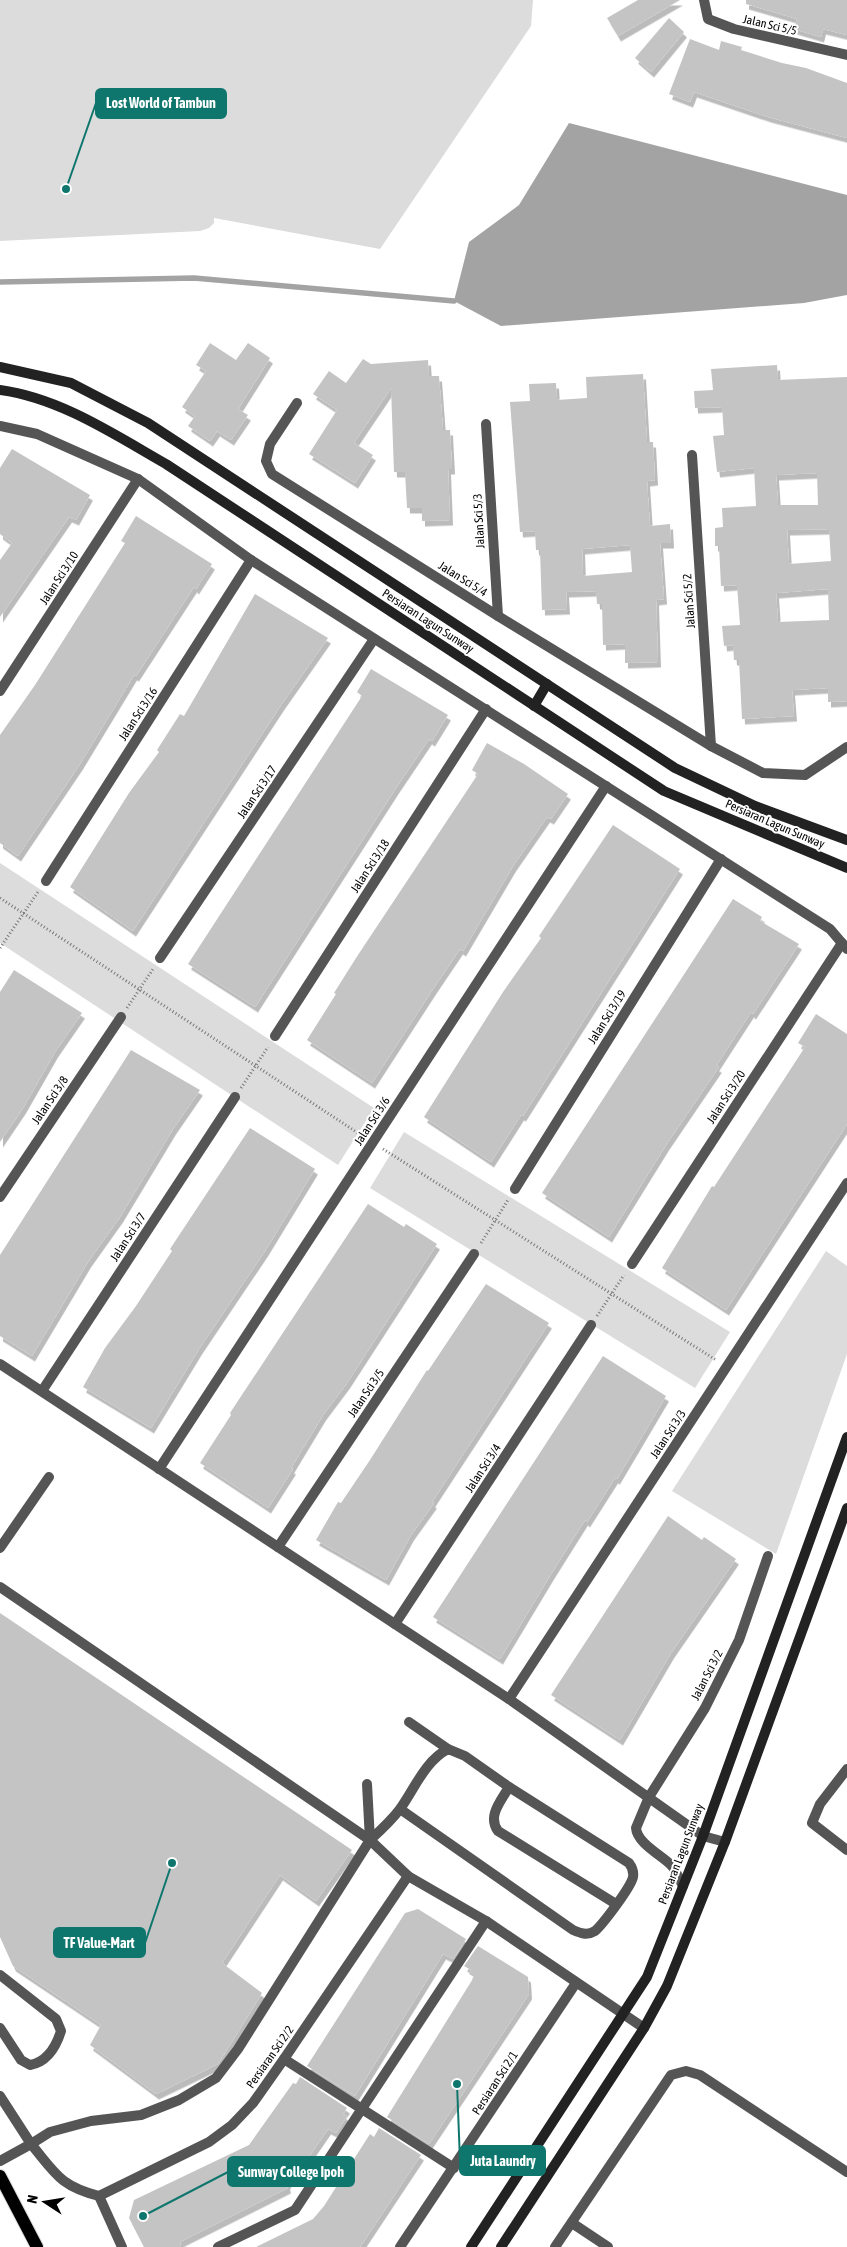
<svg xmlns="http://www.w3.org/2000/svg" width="847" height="2247" viewBox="0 0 847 2247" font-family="'Asap Condensed',sans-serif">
  <defs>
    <filter id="shadow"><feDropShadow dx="3" dy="5.5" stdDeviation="0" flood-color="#0004"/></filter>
  </defs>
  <rect width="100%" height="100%" fill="#fff"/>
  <g fill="#dcdcdc">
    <polygon points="0,0 533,0 531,26 380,249 214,218 214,223 209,228 200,231 0,241"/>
    <polygon points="0,863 374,1108 338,1165 0,943"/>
    <polygon points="404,1132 730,1332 695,1388 370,1188"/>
    <polygon points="826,1251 847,1266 847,1354 776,1554 672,1491"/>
  </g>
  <polygon fill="#a3a3a3" points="569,123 847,195 847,295 804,303 501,326 454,301 469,242 519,205"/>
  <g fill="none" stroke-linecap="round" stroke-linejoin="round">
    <polyline stroke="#a3a3a3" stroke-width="5.5" points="0,282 194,278 454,301"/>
  </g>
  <g fill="#c4c4c4" fill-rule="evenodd" filter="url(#shadow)">
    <polygon points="638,0 680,0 618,36 607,18"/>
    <polygon points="746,0 847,0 847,35 823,29 821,37 794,29 797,19 746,4"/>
    <polygon points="669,18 684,32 651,72 635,58"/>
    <polygon points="690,39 719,50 721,41 742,47 741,50 782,63 806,68 847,83 847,138 768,117 694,92 690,102 669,94"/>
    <polygon points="210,343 236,360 248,343 270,358 238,409 248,415 231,440 217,431 210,441 188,426 195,416 182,407 206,371 196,365"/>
    <polygon points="363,359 371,364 428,360 429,376 439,376 443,430 450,430 452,469 448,469 450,520 422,521 422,508 407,508 405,472 394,472 391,388 354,443 373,455 355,483 309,454 337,410 313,394 329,371 346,383"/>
    <path d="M777,365L778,380L847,377V701L828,702V688L792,690L794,716L742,719L739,660H734L733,645L724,646L722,626L740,625L737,585L721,586L719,546H715V528L723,527L722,508L756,506L754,468L717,472L713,436L724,435L722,407L695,408L694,391L713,390L711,369ZM817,473L818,505H778L776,475ZM829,529L831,561L789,564L787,530ZM828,589L829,620L778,622L776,593Z"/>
    <path d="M643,374L647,442H653L655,480L647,481L650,526L670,524L671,543H660L664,599L656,600L658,662L625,663V644L603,645L602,604H597L596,591L566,592L567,609L542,610L540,550H536L535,531L520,532L510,402L530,401L529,384L556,383L557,400L587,398L586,377ZM630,545L632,572L583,576L582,549Z"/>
    <polygon points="12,449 90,495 76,520 69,517 0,617 0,560 12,543 0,534 0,468"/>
    <polygon points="136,516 212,564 196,589 194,587 136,676 134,675 80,764 18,856 0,843 0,735 35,685 125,543 121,541"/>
    <polygon points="255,594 328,638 281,705 133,931 70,887 129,793 159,752 157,750 180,714 184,716"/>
    <polygon points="371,669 448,715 432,741 429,739 396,788 255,1007 188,964 362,696 357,692"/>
    <polygon points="487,743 524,764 568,794 551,819 547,817 513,866 463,951 460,949 433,989 372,1083 307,1040 336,994 334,993 356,958 478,774 472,770"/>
    <polygon points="613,825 680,869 523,1116 521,1115 491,1162 424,1117 503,992 541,938 539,936"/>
    <polygon points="733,899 762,917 760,921 799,944 753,1014 751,1012 716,1066 719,1067 666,1145 609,1237 542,1193"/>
    <polygon points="14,970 82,1013 55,1052 23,1108 0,1142 0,992"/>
    <polygon points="816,1014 847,1034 847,1124 726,1310 662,1268 712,1186 714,1187 805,1047 798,1043"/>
    <polygon points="131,1050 200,1090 173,1129 120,1217 88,1262 32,1356 0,1336 0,1255"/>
    <polygon points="250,1128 315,1169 265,1251 199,1349 151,1428 83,1387 105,1348 136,1306 172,1251 170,1249"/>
    <polygon points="368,1204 404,1227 406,1224 437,1244 347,1383 323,1415 291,1468 293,1469 268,1508 200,1463 231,1415 230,1413"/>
    <polygon points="486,1284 549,1323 432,1502 434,1503 411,1535 386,1580 316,1540 338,1502 341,1503 370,1460 427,1370 428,1371"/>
    <polygon points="603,1356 666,1396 617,1479 615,1478 587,1522 585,1520 551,1574 500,1659 433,1617"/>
    <polygon points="668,1516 702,1540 704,1537 736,1559 671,1653 620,1740 551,1695"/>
    <polygon points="0,1613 352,1850 316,1901 280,1875 222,1963 262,1993 218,2064 156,2094 90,2045 101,2025 13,1966 0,1937"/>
    <polygon points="418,1909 466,1939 453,1959 443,1954 355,2096 307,2066 405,1913"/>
    <polygon points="478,1946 528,1977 529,1994 429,2144 387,2117 474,1977 469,1974 471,1970 464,1966"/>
    <polygon points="300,2077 347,2108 343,2114 347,2116 336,2133 328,2129 308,2158 304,2156 287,2184 288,2188 180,2242 181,2247 144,2247 129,2218 134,2200 249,2145 293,2083 296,2084"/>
    <polygon points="379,2128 421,2155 360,2247 256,2247 313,2219 324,2206 370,2134 374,2137"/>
  </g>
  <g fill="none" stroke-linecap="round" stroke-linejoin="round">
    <defs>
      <polyline id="primary" points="0,2176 37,2247"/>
    </defs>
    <use href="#primary" stroke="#dbdbdb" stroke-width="14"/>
    <g stroke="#777" stroke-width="3" stroke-dasharray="1 2.5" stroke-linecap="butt">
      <polyline points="0,898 361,1135"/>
      <polyline points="0,948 38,892"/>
      <polyline points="127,1008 153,969"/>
      <polyline points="241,1088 268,1047"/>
      <polyline points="383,1149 716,1360"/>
      <polyline points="481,1243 508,1200"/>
      <polyline points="597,1316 624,1275"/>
    </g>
    <g stroke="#555" stroke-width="10">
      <polyline points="0,1548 49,1477"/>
      <polyline points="0,1587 370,1840 408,1876"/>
      <polyline points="409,1722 448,1749"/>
      <polyline points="847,1769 820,1804 812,1823 847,1850"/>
      <polyline points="367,1784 370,1840"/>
      <path d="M509,1787C501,1801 487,1816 498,1831L616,1904"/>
      <path d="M0,1975L56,2019L61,2031C56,2047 47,2062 30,2065L21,2060L0,2028"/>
      <polyline points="284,2059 454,2168"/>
      <path d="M0,2096L31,2144L50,2132L91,2121L141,2115L179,2100L216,2078L238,2049L370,1840C381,1830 391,1821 400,1809C415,1788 425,1761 448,1749L465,1756L509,1787L629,1863C632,1867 634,1871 633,1877C631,1887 603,1924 595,1931C587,1936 580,1933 573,1930L400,1809"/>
      <polyline points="572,2223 608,2247"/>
      <polyline points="218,2247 295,2210 486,1921"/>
      <polyline points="555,2247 671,2075 686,2071 700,2075 847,2172"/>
    </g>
    <g stroke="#555" stroke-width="10">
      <polyline points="704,0 708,19 734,29 847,55"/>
      <polyline points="297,403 270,444 266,461 272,474 498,616 711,746 763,773 805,775 847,747"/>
      <polyline points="486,424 498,616"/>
      <polyline points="0,426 37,434 138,479 251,560 830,929 847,949"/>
      <polyline points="692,455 711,746"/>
      <polyline points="0,691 138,479"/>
      <polyline points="46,881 251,560"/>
      <polyline points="160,958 374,639"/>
      <polyline points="275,1036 486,709"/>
      <polyline points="515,1189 721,859"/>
      <polyline points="0,1197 121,1017"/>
      <polyline points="632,1264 842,943"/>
      <polyline points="0,1364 509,1699 703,1836 725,1842"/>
      <polyline points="42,1391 235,1097"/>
      <polyline points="159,1469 606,786"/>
      <polyline points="278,1547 474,1254"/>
      <polyline points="395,1624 591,1325"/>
      <polyline points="509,1699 847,1183"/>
      <path d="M683,1886C679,1879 676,1870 671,1865C661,1855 637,1843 636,1828L649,1797L705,1708L739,1640L768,1556"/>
      <path d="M0,2161L31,2144C56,2174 60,2186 99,2196"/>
      <polyline points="99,2196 209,2142 232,2125 253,2103 284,2059 408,1876 486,1921 644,2028"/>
      <polyline points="99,2196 122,2247"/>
      <polyline points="400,2247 576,1983"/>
    </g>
    <g stroke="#222" stroke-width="10">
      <polyline points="0,367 71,383 148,423 675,768 755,806 847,840"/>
      <path d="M0,390C60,398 115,435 166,464L664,791L847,868"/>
      <polyline points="534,706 547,684"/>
      <polyline points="471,2247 647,1977 703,1836 847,1437"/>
      <polyline points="501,2247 644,2028 667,1986 725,1842 847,1508"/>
    </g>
    <use href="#primary" stroke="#000" stroke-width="12"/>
  </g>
  <g text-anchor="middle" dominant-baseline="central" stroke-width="4" stroke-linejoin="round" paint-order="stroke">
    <g font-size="12" fill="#000" stroke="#fff">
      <text transform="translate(770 25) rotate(13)">Jalan Sci 5/5</text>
      <text transform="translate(479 521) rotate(-93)">Jalan Sci 5/3</text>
      <text transform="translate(59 578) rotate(-57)">Jalan Sci 3/10</text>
      <text transform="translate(463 579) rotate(32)">Jalan Sci 5/4</text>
      <text transform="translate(689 601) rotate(-94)">Jalan Sci 5/2</text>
      <text transform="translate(428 621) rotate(33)">Persiaran Lagun Sunway</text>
      <text transform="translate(138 714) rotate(-57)">Jalan Sci 3/16</text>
      <text transform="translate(257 792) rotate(-56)">Jalan Sci 3/17</text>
      <text transform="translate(775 824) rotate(23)">Persiaran Lagun Sunway</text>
      <text transform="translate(370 866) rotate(-57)">Jalan Sci 3/18</text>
      <text transform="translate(607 1017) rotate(-58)">Jalan Sci 3/19</text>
      <text transform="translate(726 1097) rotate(-57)">Jalan Sci 3/20</text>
      <text transform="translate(50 1100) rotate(-56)">Jalan Sci 3/8</text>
      <text transform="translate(372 1121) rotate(-57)">Jalan Sci 3/6</text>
      <text transform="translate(128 1237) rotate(-57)">Jalan Sci 3/7</text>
      <text transform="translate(366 1393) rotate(-56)">Jalan Sci 3/5</text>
      <text transform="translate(668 1434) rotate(-57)">Jalan Sci 3/3</text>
      <text transform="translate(483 1468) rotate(-57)">Jalan Sci 3/4</text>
      <text transform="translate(707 1675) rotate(-63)">Jalan Sci 3/2</text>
      <text transform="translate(681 1854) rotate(-69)">Persiaran Lagun Sunway</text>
      <text transform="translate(270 2057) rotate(-55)">Persiaran Sci 2/2</text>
      <text transform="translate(495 2083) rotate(-57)">Persiaran Sci 2/1</text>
    </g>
  </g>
  <path fill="none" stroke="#0f766e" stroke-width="2" d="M66 189L96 103M172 1863L145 1943M457 2084L460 2161M143 2216L228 2172"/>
  <g fill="#0f766e" stroke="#fff" stroke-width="2">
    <circle cx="66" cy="189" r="5"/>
    <circle cx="172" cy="1863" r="5"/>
    <circle cx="457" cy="2084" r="5"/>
    <circle cx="143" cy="2216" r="5"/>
  </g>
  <g fill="#0f766e" stroke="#0f766e" stroke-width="2">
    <rect x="96" y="89" width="130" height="29" rx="5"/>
    <rect x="54" y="1928" width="91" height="29" rx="5"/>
    <rect x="460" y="2146" width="85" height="29" rx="5"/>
    <rect x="228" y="2157" width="126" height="29" rx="5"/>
  </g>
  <g font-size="14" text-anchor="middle" font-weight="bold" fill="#fff">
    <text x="161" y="108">Lost World of Tambun</text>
    <text x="99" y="1948">TF Value-Mart</text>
    <text x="503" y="2166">Juta Laundry</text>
    <text x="291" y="2177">Sunway College Ipoh</text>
  </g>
  <g transform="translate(45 2202) rotate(282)" stroke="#ffffff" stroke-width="4" paint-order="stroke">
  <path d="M0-4L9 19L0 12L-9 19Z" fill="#000000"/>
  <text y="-8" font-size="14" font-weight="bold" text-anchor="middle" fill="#000000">N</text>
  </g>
</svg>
